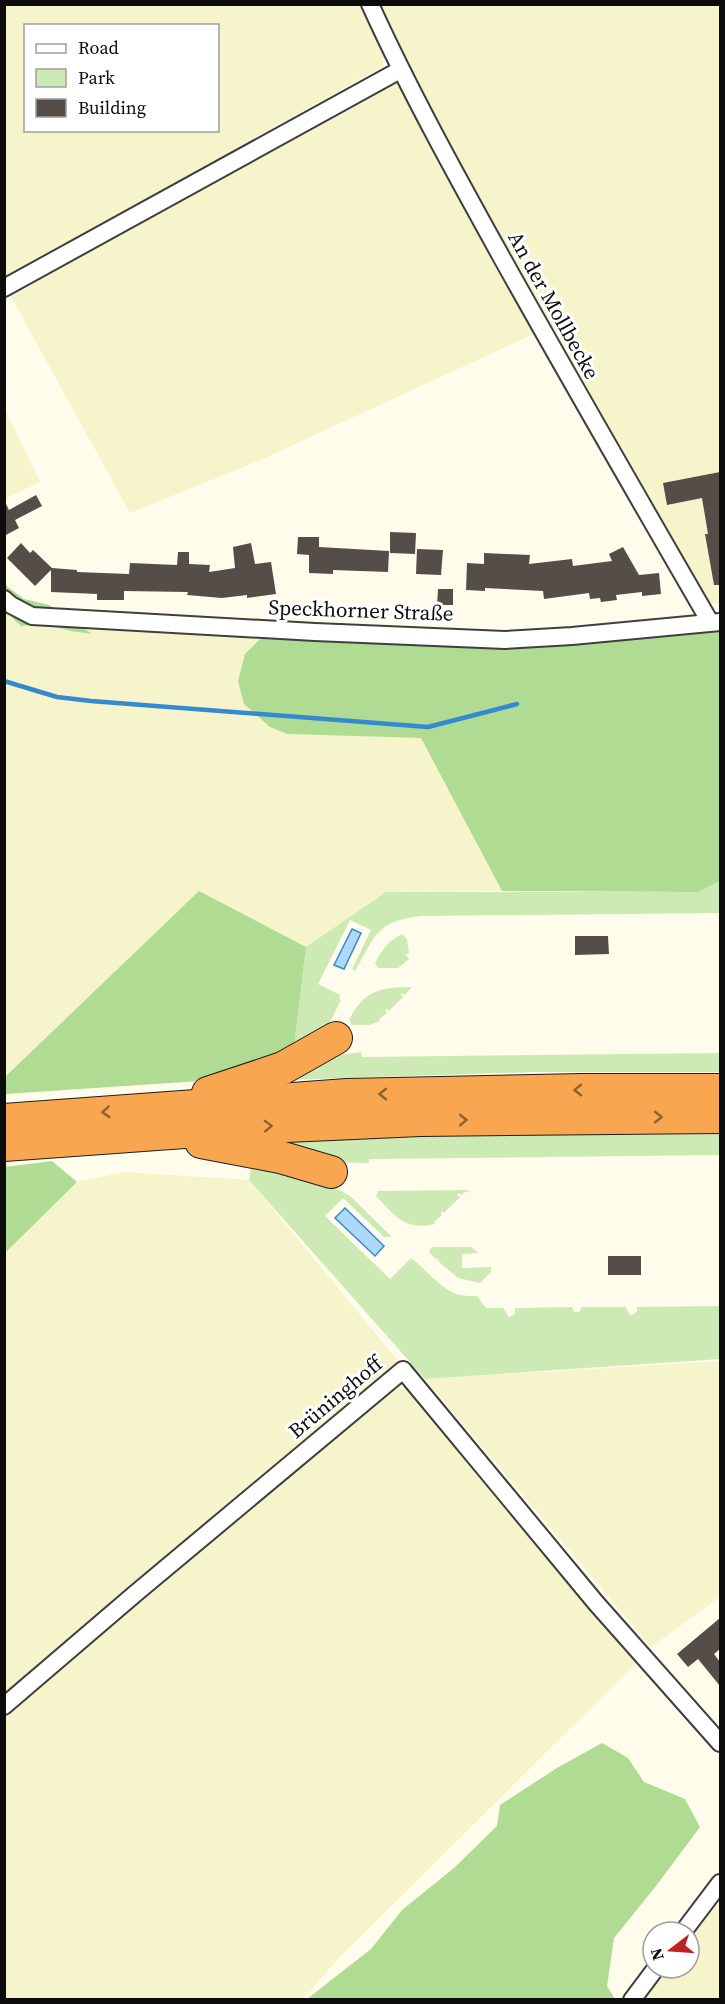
<svg xmlns="http://www.w3.org/2000/svg" width="725" height="2004" viewBox="0 0 725 2004" font-family="'Source Serif 4',serif">
  <rect width="100%" height="100%" fill="#fffceb"/>
  <g fill="#f5f4cb" fill-rule="evenodd">
    <path d="M5,5H363L385,52L382,67L5,277ZM26,26H218V130H26Z"/>
    <polygon points="378,5 720,5 720,603 707,603 559,347 441,131"/>
    <polygon points="392,80 401,82 534,334 256,462 130,513 10,295"/>
    <polygon points="5,410 40,482 5,499 4,499"/>
    <polygon points="4,589 34,609 262,619 258,715 270,727 287,734 421,738 502,891 386,892 306,947 199,891 5,1078"/>
    <polygon points="124,1172 249,1180 403,1367 5,1695 5,1253 77,1182"/>
    <polygon points="720,1361 720,1597 651,1647 425,1379"/>
    <polygon points="412,1388 639,1660 337,1960 303,1999 5,1999 4,1712 384,1390"/>
    <polygon points="717,1902 720,1908 720,1999 639,2000 663,1968 689,1968 689,1936"/>
  </g>
  <g fill="#cdeab4">
    <path d="M720,881V913L422,916C375,921 376,936 355,971L352,969L371,930L350,920L318,984L340,995L339,998L341,1000L327,1028L293,1055L306,947L386,892H698Z"/>
    <path d="M402,934L407,939L409,954H405L409,959L398,968H378L375,963C382,950 388,941 402,934Z"/>
    <path d="M412,987L405,995L402,993L401,994L403,997L389,1011L387,1009L385,1010L387,1013L379,1019L380,1021L369,1025H352L349,1020C364,990 381,987 412,987Z"/>
    <polygon points="361,1052 362,1057 720,1053 720,1072 536,1072 281,1080 331,1056"/>
    <polygon points="720,1134 720,1155 369,1159 369,1163 324,1162 258,1140 444,1135"/>
    <path d="M252,1162L331,1185L350,1196L392,1237H384L343,1198L325,1216L390,1279L411,1258C425,1268 439,1288 457,1294C462,1296 471,1296 477,1296L486,1308H503L509,1317L515,1314V1308L572,1307L574,1312H579L582,1307H626L630,1316L637,1312V1307L720,1306V1359L425,1379L249,1180Z"/>
    <path d="M468,1190L469,1193L466,1191L462,1195L459,1193L457,1195L460,1197L444,1213L442,1211L441,1213L442,1215L434,1222L435,1224C405,1231 395,1216 376,1196L378,1191Z"/>
    <polygon points="432,1247 471,1247 479,1253 462,1254 462,1268 491,1267 491,1272 480,1283 458,1278 438,1261 439,1258 436,1259 429,1252"/>
  </g>
  <g fill="#afdb93">
    <polygon points="4,584 24,599 49,605 92,634 71,631 44,624 21,626 5,611"/>
    <polygon points="720,629 720,881 698,892 502,891 421,738 287,734 270,727 244,704 238,681 245,654 263,636"/>
    <polygon points="199,891 306,947 293,1055 229,1079 5,1094 4,1078"/>
    <polygon points="52,1161 77,1182 5,1253 5,1167"/>
    <polygon points="602,1743 628,1758 644,1782 685,1799 700,1827 656,1886 614,1938 607,1986 615,1999 307,1999 371,1949 402,1910 454,1868 497,1826 500,1805 557,1768"/>
  </g>
  <g fill="#aed8f8" stroke="#3489d0" stroke-width="1.5">
    <polygon points="352,929 361,933 344,969 334,965"/>
    <polygon points="345,1208 384,1246 375,1256 335,1218"/>
  </g>
  <g fill="none" stroke-linecap="round" stroke-linejoin="round">
    <polyline stroke="#3489d0" stroke-width="4.5" points="4,681 57,697 91,701 428,727 517,704"/>
  </g>
  <g fill="#554e48">
    <polygon points="720,472 720,585 714,585 705,534 708,534 702,498 667,505 663,483"/>
    <polygon points="36,495 42,506 15,520 19,528 4,536 4,500 9,510"/>
    <polygon points="390,532 416,533 415,554 390,553"/>
    <polygon points="298,537 319,537 319,547 389,551 388,572 333,570 333,574 309,573 309,555 297,554"/>
    <polygon points="21,543 30,553 33,550 52,568 77,570 77,572 129,574 130,563 177,565 178,552 189,552 189,564 210,565 209,572 235,568 233,547 251,543 255,564 271,562 276,594 247,598 247,595 222,598 187,595 188,592 124,591 124,600 97,600 97,594 51,592 51,570 35,586 7,558"/>
    <polygon points="623,547 639,575 659,573 661,594 642,596 642,592 616,595 617,600 601,602 600,598 590,599 589,593 544,599 543,591 485,588 485,591 466,590 467,563 484,564 484,553 530,555 529,564 572,559 573,566 612,561 609,554"/>
    <polygon points="417,549 443,550 441,575 416,574"/>
    <polygon points="438,589 453,589 453,605 437,605"/>
    <polygon points="575,936 608,936 609,954 575,955"/>
    <rect x="608" y="1256" width="33" height="19"/>
    <polygon points="720,1618 720,1649 714,1654 720,1662 720,1686 698,1659 688,1667 677,1654"/>
  </g>
  <g fill="none" stroke-linecap="round" stroke-linejoin="round">
    <defs>
      <g id="street">
        <path d="M370,4C410,92 456,175 502,258C570,380 640,501 710,622"/>
        <polyline points="4,288 400,70"/>
        <polyline points="4,599 11,605 32,616 315,632 505,640 572,636 720,622"/>
        <polyline points="4,1706 136,1593 403,1370 596,1603 720,1743"/>
        <polyline points="683,1932 720,1883"/>
        <polyline points="632,2000 656,1968"/>
      </g>
      <g id="highway">
        <polyline points="208,1093 283,1068 336,1038"/>
        <polyline points="4,1120 347,1095 582,1090 720,1090"/>
        <polyline points="201,1142 280,1157 331,1172"/>
        <polyline points="4,1145 240,1128 420,1120 720,1117"/>
      </g>
    </defs>
    <use href="#street" stroke="#3f3f3f" stroke-width="20"/>
    <use href="#highway" stroke="#1d1d1d" stroke-width="34"/>
    <use href="#street" stroke="#fff" stroke-width="16"/>
    <use href="#highway" stroke="#f8a750" stroke-width="32"/>
  </g>
  <defs><path id="oneway-chevron" d="M-2-3.5L2.5 0L-2 3.5" fill="none" stroke-width="1.6" stroke-linecap="round" stroke-linejoin="round" transform="scale(1.5)"/></defs>
  <g stroke="#8e6131">
    <use href="#oneway-chevron" transform="translate(578 1090) rotate(179)"/>
    <use href="#oneway-chevron" transform="translate(383 1094) rotate(179)"/>
    <use href="#oneway-chevron" transform="translate(106 1112) rotate(175)"/>
    <use href="#oneway-chevron" transform="translate(658 1117)"/>
    <use href="#oneway-chevron" transform="translate(463 1120) rotate(-1)"/>
    <use href="#oneway-chevron" transform="translate(268 1126) rotate(-2)"/>
  </g>
  <g text-anchor="middle" dominant-baseline="central" stroke-width="6" stroke-linejoin="round" paint-order="stroke">
    <g font-size="21" fill="#0c0c0c" stroke="#fff">
      <text transform="translate(554 305) rotate(61)">An der Mollbecke</text>
      <text transform="translate(361 610) rotate(2)">Speckhorner Straße</text>
      <text transform="translate(335 1397) rotate(-40)">Brüninghoff</text>
    </g>
  </g>
  <rect width="725" height="2004" fill="none" stroke="#0c0c0c" stroke-width="12"/>
  <rect x="24" y="24" width="195" height="108" fill="#ffffff" stroke="#9e9e9e" stroke-width="1.5"/>
  <rect x="36" y="44" width="30" height="9" fill="#ffffff" stroke="#9e9e9e" stroke-width="1.5"/>
  <text x="78" y="54" font-size="18" fill="#0c0c0c">Road</text>
  <rect x="36" y="69" width="30" height="18" fill="#cdeab4" stroke="#9e9e9e" stroke-width="1.5"/>
  <text x="78" y="84" font-size="18" fill="#0c0c0c">Park</text>
  <rect x="36" y="99" width="30" height="18" fill="#554e48" stroke="#9e9e9e" stroke-width="1.5"/>
  <text x="78" y="114" font-size="18" fill="#0c0c0c">Building</text>
  <g transform="translate(671 1950) rotate(253)"><circle r="28" fill="#ffffff" stroke="#9e9e9e" stroke-width="1.5"/>
  <path d="M0-4.5L10 22L0 15L-10 22Z" fill="#bf2321"/>
  <text y="-9" font-size="16" font-weight="bold" text-anchor="middle" fill="#0c0c0c">N</text>
  </g>
</svg>
